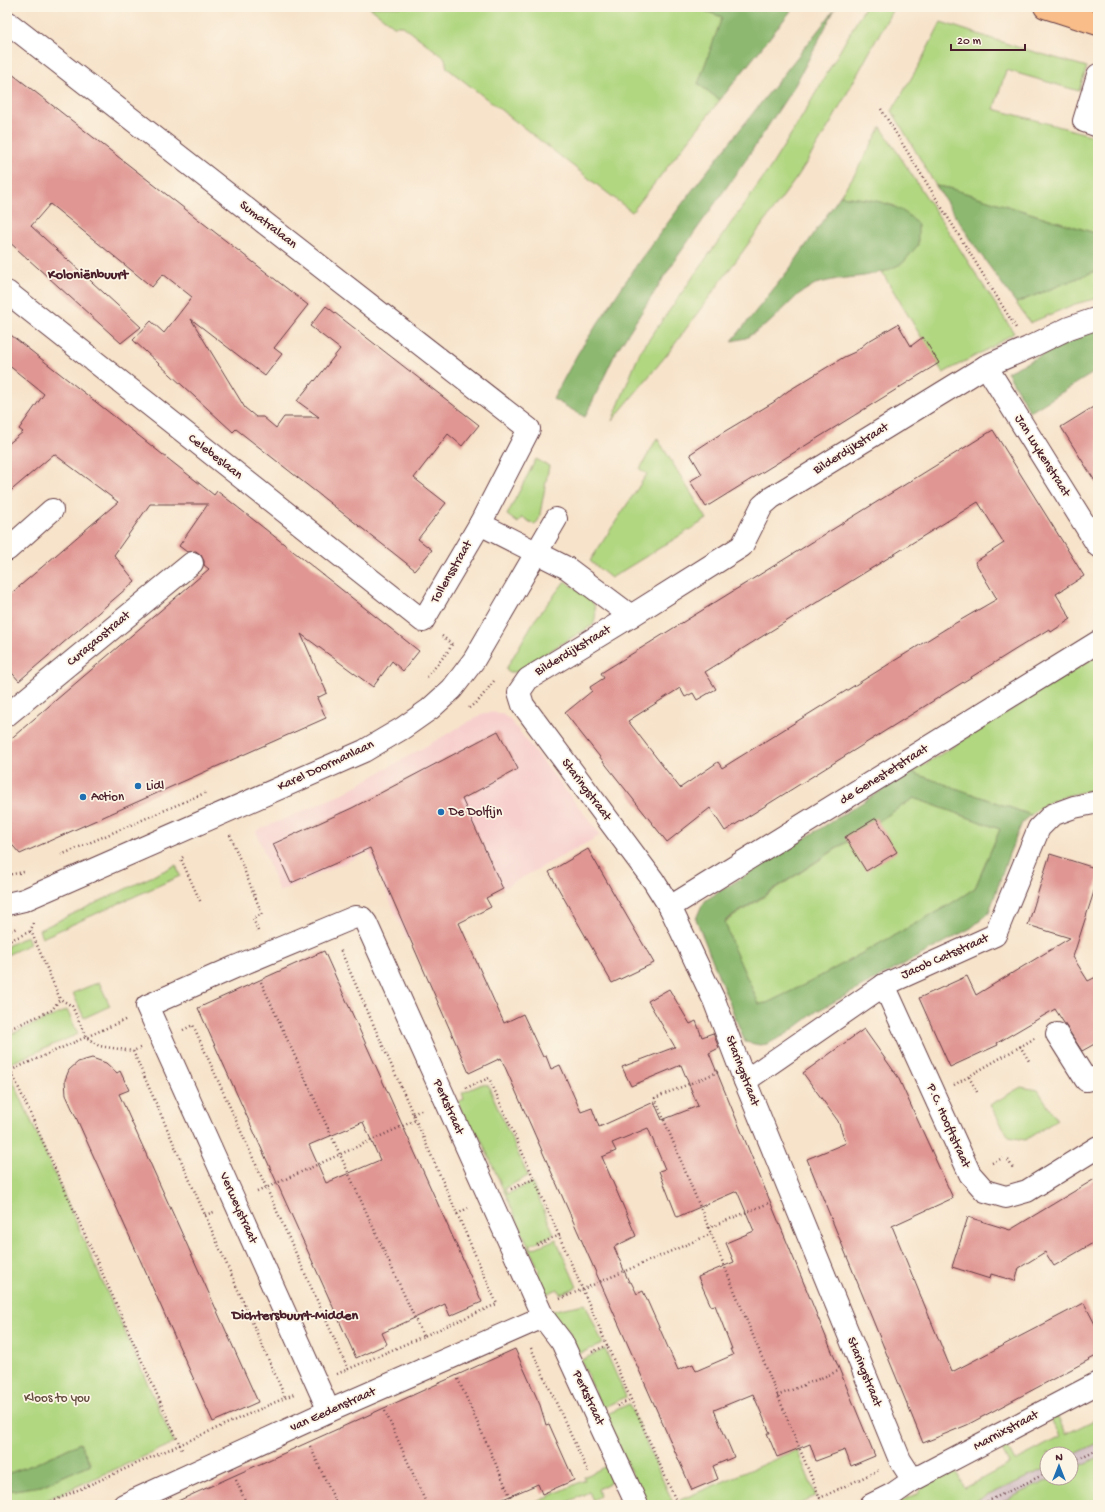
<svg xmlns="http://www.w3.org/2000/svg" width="1105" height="1512" viewBox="0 0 1105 1512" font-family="'Gochi Hand',sans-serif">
  <rect width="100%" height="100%" fill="#fcf5e5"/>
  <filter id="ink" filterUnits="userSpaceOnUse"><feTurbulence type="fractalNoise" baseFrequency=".025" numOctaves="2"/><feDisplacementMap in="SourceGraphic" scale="8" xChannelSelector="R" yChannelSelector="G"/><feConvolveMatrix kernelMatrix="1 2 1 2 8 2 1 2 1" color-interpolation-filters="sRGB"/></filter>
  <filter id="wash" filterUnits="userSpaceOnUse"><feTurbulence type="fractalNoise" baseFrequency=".012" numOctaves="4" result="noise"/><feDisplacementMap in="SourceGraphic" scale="16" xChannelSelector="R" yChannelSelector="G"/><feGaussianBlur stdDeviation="0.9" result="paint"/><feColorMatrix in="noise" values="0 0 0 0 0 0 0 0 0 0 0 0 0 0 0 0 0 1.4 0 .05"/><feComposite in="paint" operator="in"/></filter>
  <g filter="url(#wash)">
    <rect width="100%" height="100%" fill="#f7e3ca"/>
    <polygon fill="#f7d0ce" points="494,712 502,714 510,720 601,835 407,940 369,852 279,892 256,831 342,794 484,713"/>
    <polygon fill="#d2bec4" points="1098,1434 1098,1505 942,1505 1047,1457 1047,1478 1071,1478 1071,1454"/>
    <g fill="#b1d781" stroke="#7e7b56">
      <polygon points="369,7 694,7 723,17 698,84 720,100 632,212 447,68 445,58 403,26 394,26"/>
      <polygon points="865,7 894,7 832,121 798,176 669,352 612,421 640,352 770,168 803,115"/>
      <polygon points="941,22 1017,47 1087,67 1079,91 1006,70 994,109 1098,137 1098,234 949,188 936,186 892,111 919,65"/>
      <polygon points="881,127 1014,333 990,348 943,373 882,272 886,271 895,206 867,199 840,196 855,174"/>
      <polygon points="1098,270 1098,298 1075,304 1030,323 1016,303"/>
      <polygon points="657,438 707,519 611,578 590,561 647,474 640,469"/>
      <polygon points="536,459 549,466 539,519 535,525 522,517 518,523 507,515"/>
      <path d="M565,581C582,593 603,600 593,625L531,662L524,672H508L506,669L534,621Z"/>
      <path d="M1098,655V789C1074,794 1049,797 1031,815L911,773Z"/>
      <polygon points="914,798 1000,829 975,888 949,905 810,982 767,1003 759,1004 733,947 725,922"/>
      <polygon points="176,865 180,876 42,938 39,930"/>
      <polygon points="27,936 30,944 7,955 7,946"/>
      <polygon points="99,982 110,1006 84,1018 73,993"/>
      <polygon points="67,1010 78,1034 11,1063 7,1054 7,1036"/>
      <polygon points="12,1078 174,1443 35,1505 7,1505 7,1491 41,1486 91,1464 80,1443 35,1464 7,1474 7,1080"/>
      <polygon points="482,1084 488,1085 528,1176 505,1188 507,1194 532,1183 554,1234 530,1245 532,1249 556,1239 577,1287 560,1294 558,1289 543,1295 536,1279 539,1270 479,1135 470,1131 458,1102 464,1099 462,1093"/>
      <polygon points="1021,1087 1038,1090 1057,1120 1025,1140 1009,1137 990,1105"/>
      <path d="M585,1303L603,1344L578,1354L568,1330L557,1325L550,1312C562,1307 573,1308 585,1303Z"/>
      <polygon points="605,1349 626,1397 602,1408 581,1360"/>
      <polygon points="629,1404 673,1503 669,1505 646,1505 605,1415"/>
      <polygon points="1057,1416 1066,1434 1098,1418 1098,1443 1071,1456 1071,1454 1047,1454 1047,1468 967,1505 892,1505 917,1494 927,1483 953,1467 965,1488 1009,1464 1000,1446 1005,1443 1015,1461 1060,1437 1051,1419"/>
      <polygon points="797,1450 816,1496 795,1505 682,1505 680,1500"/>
      <polygon points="1098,1457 1098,1505 995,1505 1053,1478 1071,1478 1071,1470"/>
      <polygon points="606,1466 613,1481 598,1489 600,1496 593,1500 589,1492 561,1505 530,1505 585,1480 584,1477"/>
    </g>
    <g fill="#8cb86f" stroke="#6b6c4d" fill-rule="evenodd">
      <polygon points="694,7 794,7 720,100 698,84 722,17"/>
      <polygon points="835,9 795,85 745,161 675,260 616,352 585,417 553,399 578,353 640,260 697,184"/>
      <polygon points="936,186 949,188 1098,234 1098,270 1016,303 979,252"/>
      <path d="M840,196C870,200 898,200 918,225V245L903,263L886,271L864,276L837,279L815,284L799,294L769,323L746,338L732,341L791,267Z"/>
      <polygon points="1098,330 1098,370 1030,412 1007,372 1088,333"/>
      <path d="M911,772L1031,815L1022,823L1009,854L993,901L988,914L971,928L817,1011L785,1035L767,1044L760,1045L745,1042L696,919L701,907L706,900ZM914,798L1000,829L975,888L949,905L810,982L767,1003L759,1004L733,947L725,921Z"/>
      <polygon points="80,1443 91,1464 41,1486 7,1491 7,1474 35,1464"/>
    </g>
    <g id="blocks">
      <g fill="#e09693" fill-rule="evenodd">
        <polygon points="7,70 308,305 274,348 282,354 265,376 191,319 245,408 256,417 263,417 276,428 284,417 319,417 297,401 314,380 315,381 340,349 310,326 326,306 479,425 462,446 448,434 414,478 446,503 418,539 432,550 415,570 236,429 233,432 133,340 151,321 164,333 192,297 163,274 152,287 50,204 31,226 141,327 121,343 7,240"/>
        <polygon points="898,324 911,346 923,337 939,363 706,507 690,481 702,474 690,454 722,433 774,402 788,391 844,357 855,352 867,342"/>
        <polygon points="7,332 214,495 217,491 226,498 419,651 403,671 392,661 373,687 301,634 327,693 317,698 326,718 20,854 7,839 7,742 209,569 204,565 204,561 201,555 196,551 187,552 179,546 208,504 150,504 114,555 135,581 19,681 7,667 7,597 118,502 54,454 7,494 7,445 23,432 19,429 44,394 7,364"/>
        <polygon points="1098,404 1098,486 1061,427"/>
        <path d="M993,430L1084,576L1056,594L1071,619L1051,632L1049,629L1013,651L725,831L710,808L667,842L565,713L592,691L590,687L604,678L601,673ZM978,502L1004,543L975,562L997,599L947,628L722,768L718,762L680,788L628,721L680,688L685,697L693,693L697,700L716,689L705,672Z"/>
        <path d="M498,731L518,769L462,799L503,889L486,898L491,907L459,923L504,1023L523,1014L543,1057L546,1056L551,1069L560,1065L581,1112L592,1108L599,1127L654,1102L662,1120L698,1106L681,1065L631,1086L622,1067L675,1047L648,1001L669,989L690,1024L696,1021L702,1037L713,1033L719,1048L709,1053L875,1456L851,1466L845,1450L816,1461L810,1444L777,1457L767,1433H770L753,1394L714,1410L734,1457L713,1466L718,1479L692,1490L501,1058L469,1073L370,848L291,883L273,844L352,808ZM648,1128L665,1169L659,1171L677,1217L737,1191L754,1231L726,1243L734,1262L698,1277L711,1306L715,1305L732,1349H730L733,1355L696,1371L693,1364L678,1370L643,1291L637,1294L631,1282H629L614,1247L636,1236L602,1157L616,1151L612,1143Z"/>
        <polygon points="876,818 897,852 866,871 845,837"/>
        <polygon points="588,849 654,963 612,983 549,872"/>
        <polygon points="1050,854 1098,869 1098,879 1073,957 1088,981 1098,976 1098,1042 1082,1051 1055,1009 997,1043 998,1045 950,1067 919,998 967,976 976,995 1070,938 1028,925"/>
        <path d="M324,951L482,1302L450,1316L445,1304L382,1333L387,1344L356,1358L198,1008ZM363,1122L380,1160L326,1183L309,1145Z"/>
        <polygon points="864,1029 898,1077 953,1198 892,1226 952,1372 1084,1303 1098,1330 1098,1355 967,1425 923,1443 807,1159 846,1143 838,1121 803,1073"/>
        <polygon points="92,1058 106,1063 117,1073 120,1071 129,1090 119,1094 258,1402 213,1422 66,1095 65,1080 69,1070 78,1062"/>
        <polygon points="1098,1177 1098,1240 1054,1266 1045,1252 1019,1268 1015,1281 991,1274 990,1279 952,1267 968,1217 1010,1230"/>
        <polygon points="515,1349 540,1405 546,1425 549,1424 574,1480 542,1494 538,1484 489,1505 169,1505"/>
      </g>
    </g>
  </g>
  <g filter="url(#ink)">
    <use href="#blocks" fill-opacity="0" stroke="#643c43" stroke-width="1"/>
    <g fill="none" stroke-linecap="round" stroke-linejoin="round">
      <defs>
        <g id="minor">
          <polyline points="7,22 529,429 480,524 423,621 7,292"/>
          <polyline points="1098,75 1084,121 1098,126"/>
          <polyline points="986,366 1098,546"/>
          <polyline points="480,524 567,568 631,616"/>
          <polyline points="7,550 52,510"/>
          <polyline points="7,715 192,563"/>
          <polyline points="7,904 24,900 364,751 403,728 430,709 452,689 474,660 556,519"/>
          <polyline points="670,907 1098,642"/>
          <polyline points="884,985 970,1174 985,1191 1006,1197 1027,1191 1098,1147"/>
          <polyline points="1057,1034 1086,1080 1098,1077"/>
          <polyline points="745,1081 884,985 995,935 1039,828 1052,815 1074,807 1098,802"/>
          <polyline points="329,1411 147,1006 235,967 355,917 362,918 366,923 543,1317 562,1342 637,1505"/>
          <polyline points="913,1480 900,1460 745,1081 714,1000 670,907 653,880 523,705 519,692 528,679 631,616 742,546 762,506 771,498 986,366 1028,348 1069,328 1098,318"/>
          <polyline points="124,1505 329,1411 543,1317"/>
          <polyline points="871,1505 893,1494 913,1480 1098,1383"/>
        </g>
        <polyline id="highway" points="1045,7 1098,24"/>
      </defs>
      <use href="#minor" stroke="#643c43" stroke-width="24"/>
      <use href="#highway" stroke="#643c43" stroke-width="24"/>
      <g stroke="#643c43" stroke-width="2.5" stroke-dasharray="1 3" stroke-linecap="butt">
        <polyline points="881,109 1016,328"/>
        <polyline points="442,636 452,644"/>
        <polyline points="427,677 449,650 452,644"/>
        <polyline points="469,708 479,700 494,681"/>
        <polyline points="230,835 262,914 253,918 258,931"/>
        <polyline points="61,855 207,792"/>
        <polyline points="183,857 181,859 201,903"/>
        <polyline points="7,875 24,872"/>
        <polyline points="33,923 31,931 60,999 72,1006 86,1037 99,1046 133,1051"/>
        <polyline points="7,932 17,928"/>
        <polyline points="7,942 31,931"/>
        <polyline points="261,982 423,1336"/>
        <polyline points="7,1030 52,1010 60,999"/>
        <polyline points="183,1030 193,1025 348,1369"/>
        <polyline points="1020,1046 1029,1061"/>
        <polyline points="140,1048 133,1051 285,1397"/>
        <polyline points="7,1062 183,1452"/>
        <polyline points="7,1072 127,1019"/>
        <polyline points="718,1072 655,1098 820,1498 879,1470"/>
        <polyline points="969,1077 977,1092"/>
        <polyline points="954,1085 1035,1038"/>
        <path d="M466,1088L489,1078C553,1220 614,1363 678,1505"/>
        <polyline points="413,1114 423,1109"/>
        <polyline points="1008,1160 1014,1170"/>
        <polyline points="992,1163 1003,1158"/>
        <polyline points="511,1189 534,1179"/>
        <polyline points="257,1192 416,1120"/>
        <polyline points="457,1214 468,1208"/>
        <polyline points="205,1215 214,1212"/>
        <polyline points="708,1228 769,1203"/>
        <polyline points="537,1245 560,1235"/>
        <polyline points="560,1299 711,1234"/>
        <polyline points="531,1348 588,1472"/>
        <polyline points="592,1352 608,1345"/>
        <polyline points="337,1374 497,1304 340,949"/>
        <polyline points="458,1379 514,1505"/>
        <polyline points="777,1396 838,1371"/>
        <polyline points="617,1406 631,1400"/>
        <polyline points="385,1411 427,1505"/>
        <polyline points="310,1446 337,1505"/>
        <polyline points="1071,1462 1098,1449"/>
        <polyline points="236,1480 247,1505"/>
        <polyline points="44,1505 296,1393"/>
        <polyline points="980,1505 1047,1473"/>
      </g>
      <use href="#minor" stroke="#fff" stroke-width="22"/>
      <use href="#highway" stroke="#f8bd89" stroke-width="22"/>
    </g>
  </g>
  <g fill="#1f6fb2" stroke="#fcf5e5" stroke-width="1.5">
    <circle cx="138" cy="786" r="4"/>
    <circle cx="83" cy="797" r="4"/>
    <circle cx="441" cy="812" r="4"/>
  </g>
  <g text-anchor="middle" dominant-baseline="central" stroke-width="3.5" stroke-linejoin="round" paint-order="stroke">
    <g font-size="13" fill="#4a1f2b" stroke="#fcf5e5">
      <text transform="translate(268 225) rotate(38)">Sumatralaan</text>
      <text transform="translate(851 449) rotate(-32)">Bilderdijkstraat</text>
      <text transform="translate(1042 456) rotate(58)">Jan Luykenstraat</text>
      <text transform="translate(215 457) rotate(38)">Celebeslaan</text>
      <text transform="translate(452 572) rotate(-60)">Tollensstraat</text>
      <text transform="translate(99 639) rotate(-40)">Curaçaostraat</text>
      <text transform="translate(573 651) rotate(-31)">Bilderdijkstraat</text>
      <text transform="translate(326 766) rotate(-25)">Karel Doormanlaan</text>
      <text transform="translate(884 775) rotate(-32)">de Genestetstraat</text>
      <text transform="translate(586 790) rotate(53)">Staringstraat</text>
      <text transform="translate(945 957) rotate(-24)">Jacob Catsstraat</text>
      <text transform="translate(742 1071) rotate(69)">Staringstraat</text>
      <text transform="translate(448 1107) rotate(66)">Perkstraat</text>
      <text transform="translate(948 1126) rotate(66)">P.C. Hooftstraat</text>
      <text transform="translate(238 1208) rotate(66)">Verweystraat</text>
      <text transform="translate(864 1372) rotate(68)">Staringstraat</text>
      <text transform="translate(588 1398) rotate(65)">Perkstraat</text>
      <text transform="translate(333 1410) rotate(-24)">van Eedenstraat</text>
      <text transform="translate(1006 1431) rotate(-28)">Marnixstraat</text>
    </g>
    <g font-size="13" fill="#4a1f2b" stroke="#fcf5e5" text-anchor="start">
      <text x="146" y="786">Lidl</text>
      <text x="91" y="797">Action</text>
      <text x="449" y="812">De Dolfijn</text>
    </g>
    <g font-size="13" fill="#644d40" stroke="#fcf5e5">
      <text x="57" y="1398">Kloos to you</text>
    </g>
    <g font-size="14" font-weight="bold" fill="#4a1f2b" stroke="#fcf5e5">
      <text x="88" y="275">Koloniënbuurt</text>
      <text x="295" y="1316">Dichtersbuurt-Midden</text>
    </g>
  </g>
  <rect width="1105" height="1512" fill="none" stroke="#fcf5e5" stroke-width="24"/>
  <g transform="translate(1059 1466)"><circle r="19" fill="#fcf5e5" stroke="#b59f9b"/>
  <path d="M0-3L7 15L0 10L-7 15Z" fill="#1f6fb2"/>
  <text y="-6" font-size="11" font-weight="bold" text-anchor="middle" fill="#4a1f2b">N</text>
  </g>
  <path d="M951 44v6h74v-6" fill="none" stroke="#4a1f2b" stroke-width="2"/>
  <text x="957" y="44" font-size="12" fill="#4a1f2b" stroke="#fcf5e5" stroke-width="3" paint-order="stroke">20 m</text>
</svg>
